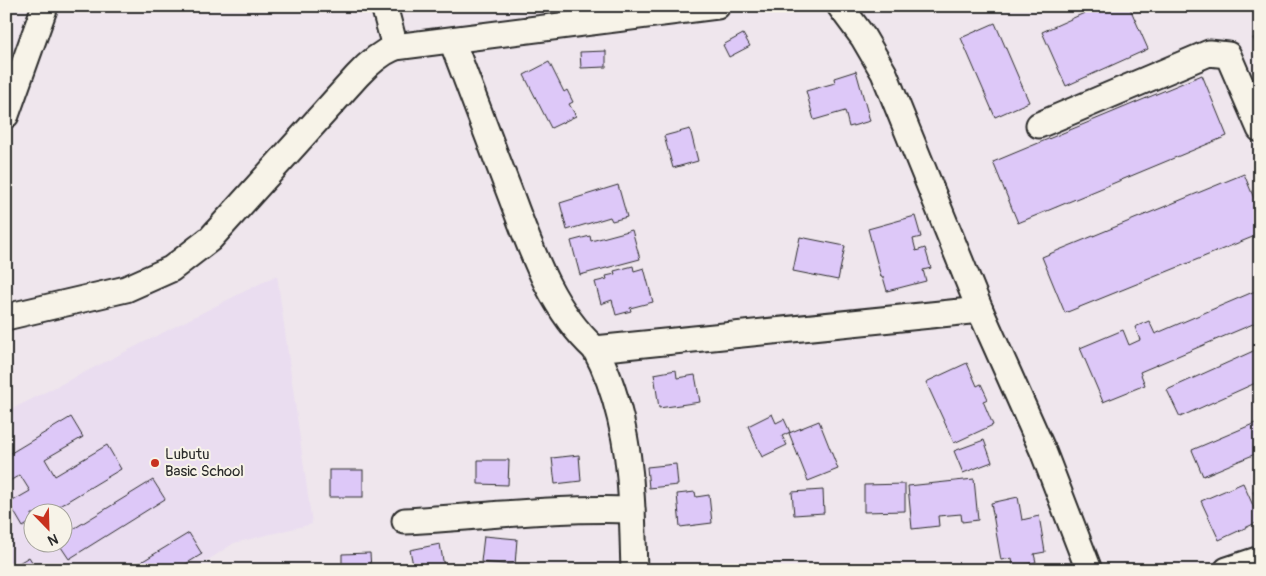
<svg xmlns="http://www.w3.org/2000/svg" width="1266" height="576" viewBox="0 0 1266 576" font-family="Pangolin,sans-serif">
  <rect width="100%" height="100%" fill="#efe6ed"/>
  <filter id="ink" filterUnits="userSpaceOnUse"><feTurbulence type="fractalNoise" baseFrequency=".02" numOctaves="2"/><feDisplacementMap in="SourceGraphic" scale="10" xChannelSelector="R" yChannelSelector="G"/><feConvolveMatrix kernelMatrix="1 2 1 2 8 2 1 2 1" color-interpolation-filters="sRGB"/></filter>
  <g filter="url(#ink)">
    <path fill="#eaddf0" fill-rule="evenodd" d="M277,275L312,524L234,543L193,570H6V412ZM32,514H62V544H32Z"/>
    <g fill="#ddc8f8" stroke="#2b2b2b">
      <polygon points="1100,6 1129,6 1148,49 1066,86 1042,32"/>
      <polygon points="995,23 1029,102 995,117 961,38"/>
      <polygon points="743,34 750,46 729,57 723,45"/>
      <polygon points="1260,35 1260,54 1253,38"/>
      <polygon points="606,51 606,67 581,68 580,52"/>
      <polygon points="549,62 564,92 567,90 573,102 569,104 576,116 551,128 524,75"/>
      <polygon points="856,71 870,121 849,127 845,111 814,120 806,91 835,83 834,78"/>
      <polygon points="1202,75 1227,136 1018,223 993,162"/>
      <polygon points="690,129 698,161 673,168 664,136"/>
      <polygon points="1244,174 1260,213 1260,234 1065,313 1042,257"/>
      <polygon points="618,185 627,217 612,221 610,217 567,230 560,203"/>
      <polygon points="915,216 921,237 913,239 916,251 925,248 931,268 923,270 926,281 887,291 883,277 881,277 868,229"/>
      <polygon points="632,230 640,259 580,275 571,241 590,236 591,241"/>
      <polygon points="800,237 845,246 838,280 793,271"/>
      <polygon points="633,266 634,271 644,268 653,302 630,308 631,311 616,315 612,300 601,304 595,282 607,279 606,276 615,274 614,271"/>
      <polygon points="1260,289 1260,321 1140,372 1145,385 1103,402 1080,348 1123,330 1129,345 1140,340 1135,327 1149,321 1155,334"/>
      <polygon points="1260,348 1260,381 1180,417 1167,390"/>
      <polygon points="967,363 977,386 981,384 988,399 983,401 993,425 954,443 926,382"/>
      <polygon points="676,370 677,378 695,375 700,402 659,408 654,374"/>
      <polygon points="772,414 776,423 784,419 790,432 782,436 787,445 762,457 748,426"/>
      <polygon points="71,417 83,437 45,459 55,476 107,445 121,469 46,514 32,514 32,521 23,527 9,503 30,491 20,475 6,483 6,456"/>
      <polygon points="819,421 838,469 808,481 789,433"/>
      <polygon points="1260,421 1260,452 1203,476 1192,450"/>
      <polygon points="984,440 992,462 963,473 954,451"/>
      <polygon points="579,455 581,481 555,484 552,458"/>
      <polygon points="478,460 509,460 508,485 478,484"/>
      <polygon points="676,464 678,485 649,488 647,467"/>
      <rect x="329" y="470" width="34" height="27"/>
      <polygon points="974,479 978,520 962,522 961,514 938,516 939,526 912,529 908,486"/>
      <polygon points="153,480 165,499 69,559 59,544 62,544 62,536"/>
      <polygon points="1243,483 1260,521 1219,540 1201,501"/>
      <polygon points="905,484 905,511 864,512 864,485"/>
      <polygon points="1260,489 1260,508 1253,492"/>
      <polygon points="823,490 824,513 794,515 792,492"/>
      <polygon points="695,492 696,497 709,495 712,523 680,527 677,494"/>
      <polygon points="1018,497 1022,520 1039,516 1045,552 1034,554 1036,562 1013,567 1012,558 1001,560 991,503"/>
      <polygon points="189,533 202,554 176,570 128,570"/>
      <polygon points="484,536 517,539 515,565 481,562"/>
      <polygon points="440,544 444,566 414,570 410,550"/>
      <polygon points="370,553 371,570 342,570 342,554"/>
      <polygon points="29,557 34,565 26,570 7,570"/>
    </g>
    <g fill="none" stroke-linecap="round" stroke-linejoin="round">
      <defs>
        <g id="minor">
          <polyline points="840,6 863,37 884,73 980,310 1043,451 1089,570"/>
          <path d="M452,41C470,88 488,136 506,183C529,242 547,305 595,349L980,310"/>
          <polyline points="395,47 717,6"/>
          <polyline points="6,115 45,6"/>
          <polyline points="1039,125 1209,53 1228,55 1260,129"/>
          <path d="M6,317L126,289L171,269L210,239L357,76C368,64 379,54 395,47L384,6"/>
          <path d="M595,349C617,389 629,447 631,493C633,519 633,544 634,570"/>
          <path d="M405,521C481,517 556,507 632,510"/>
          <polyline points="1227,570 1260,559"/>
        </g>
      </defs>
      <use href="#minor" stroke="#2b2b2b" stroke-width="29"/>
      <use href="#minor" stroke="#f7f3e8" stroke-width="25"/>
    </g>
  </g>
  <circle fill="#c8321e" stroke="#f7f3e8" stroke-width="2" cx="155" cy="463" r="5"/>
  <g text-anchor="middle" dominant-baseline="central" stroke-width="4" stroke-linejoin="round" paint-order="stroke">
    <g font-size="15" fill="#2b2b2b" stroke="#f7f3e8" text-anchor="start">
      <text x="165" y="454">Lubutu<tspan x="165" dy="17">Basic School</tspan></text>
    </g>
  </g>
  <rect width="1266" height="576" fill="none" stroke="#f7f3e8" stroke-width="25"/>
  <rect x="12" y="12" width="1241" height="551" fill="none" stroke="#2b2b2b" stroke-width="2" filter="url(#ink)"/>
  <g transform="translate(48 528) rotate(157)"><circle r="24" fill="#f7f3e8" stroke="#a5a39c"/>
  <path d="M0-4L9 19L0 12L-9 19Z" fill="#c8321e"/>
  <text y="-8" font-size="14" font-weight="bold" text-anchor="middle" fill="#2b2b2b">N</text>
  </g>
</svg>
